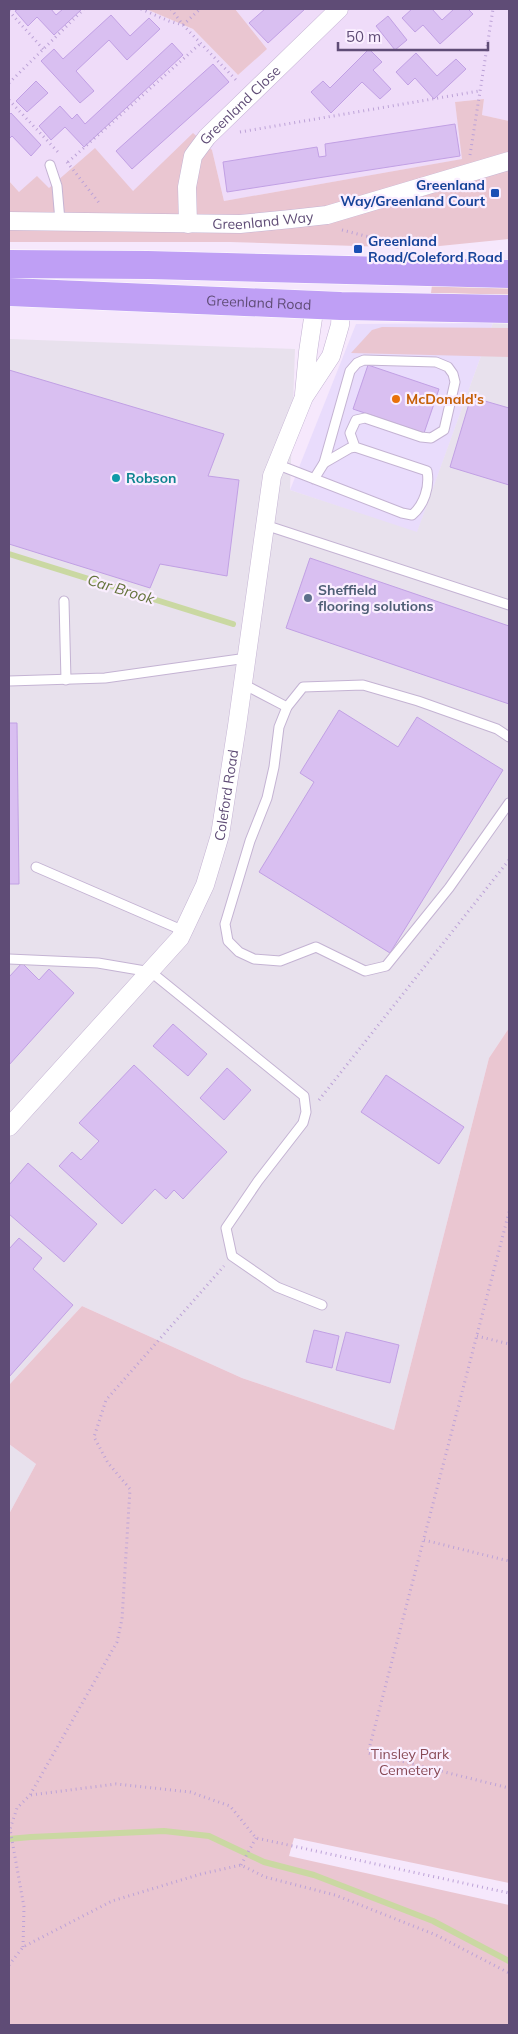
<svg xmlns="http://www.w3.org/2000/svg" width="518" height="2034" viewBox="0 0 518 2034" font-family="Mulish,sans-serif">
  <rect width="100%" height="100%" fill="#f6e8fc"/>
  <polygon fill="#efdcf9" points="9,9 146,9 193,29 238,75 266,49 235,9 509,9 509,121 482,115 484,99 455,102 463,159 224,201 212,150 133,191 49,188 19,192 9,181"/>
  <polygon fill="#e9dcfc" points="493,323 417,533 290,490 356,324"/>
  <g fill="#e8e1ed">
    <polygon points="509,321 509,1028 489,1058 394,1430 242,1378 82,1306 9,1385 9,339 295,349 290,490 417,532 493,323"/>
    <polygon points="9,1444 36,1464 9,1514"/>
  </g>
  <g fill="#eac6d1">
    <polygon points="146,9 235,9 267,49 238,75 193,29"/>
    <polygon points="484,99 482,115 509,121 509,239 420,248 230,242 9,242 9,181 19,192 37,176 49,188 95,148 133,191 193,133 212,150 224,201 462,159 455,102"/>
    <polygon points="432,285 509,286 509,295 431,293"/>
    <polygon points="382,327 509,328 509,357 351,353 372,330"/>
    <polygon points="509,1028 509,1883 294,1838 289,1856 509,1905 509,2025 9,2025 9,1514 36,1464 9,1444 9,1385 82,1306 242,1378 394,1430 489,1058"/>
  </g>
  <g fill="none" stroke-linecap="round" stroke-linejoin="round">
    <g stroke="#cad8a2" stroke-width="6">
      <polyline points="9,554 233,624"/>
      <polyline points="9,1839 31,1837 164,1831 209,1836 264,1862 314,1875 433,1921 509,1961"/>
    </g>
  </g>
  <g fill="#d9bff1" stroke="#c1a0e4">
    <polygon points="18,9 51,9 56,15 63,9 82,9 54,35 37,17 28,26 15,11"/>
    <polygon points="265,9 305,9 268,43 249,23"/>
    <polygon points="412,9 432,9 442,20 454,9 468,9 473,14 440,44 423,25 415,32 402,18"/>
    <polygon points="111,15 130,36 149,18 160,29 127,60 109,40 76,71 94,91 80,103 41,61 54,49 63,59"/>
    <polygon points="388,16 407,40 395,50 376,26"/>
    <polygon points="172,43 183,55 84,147 65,127 51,140 39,126 60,106 72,119 77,114 85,124"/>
    <polygon points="369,49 382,62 373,70 391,89 380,99 362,82 331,113 311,92 323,81 330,88"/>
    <polygon points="416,53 437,76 456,59 466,69 434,99 415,78 408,85 396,72"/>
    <polygon points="213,64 229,82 132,169 116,151"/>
    <polygon points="36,81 48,93 27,112 16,101"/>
    <polygon points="11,113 41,145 31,156 12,136 9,139 9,115"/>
    <polygon points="455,124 460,156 227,192 223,162 317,147 319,157 326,156 325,144"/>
    <polygon points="368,365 439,389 424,433 353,409"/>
    <polygon points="9,370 224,434 208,476 239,480 227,576 160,564 150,588 9,544"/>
    <polygon points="471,397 509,408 509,485 450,467"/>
    <polygon points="310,558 509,626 509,704 286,628"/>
    <polygon points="339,710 398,747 417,717 503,770 390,953 259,872 314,782 300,773"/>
    <polygon points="9,723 17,723 19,884 9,884"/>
    <polygon points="22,963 39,980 49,969 74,993 9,1065 9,977"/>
    <polygon points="173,1024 207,1054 188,1076 153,1046"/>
    <polygon points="134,1065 227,1152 183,1199 174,1190 166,1199 155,1189 122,1224 59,1166 72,1152 81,1160 99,1141 79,1123"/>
    <polygon points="227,1068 251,1090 224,1120 200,1098"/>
    <polygon points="386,1075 464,1127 439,1164 361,1112"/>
    <polygon points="28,1163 97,1224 64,1262 9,1214 9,1185"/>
    <polygon points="19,1238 42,1258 33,1269 73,1305 9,1377 9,1249"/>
    <polygon points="314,1330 339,1336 332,1368 306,1362"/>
    <polygon points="346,1332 399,1345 390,1383 336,1370"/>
  </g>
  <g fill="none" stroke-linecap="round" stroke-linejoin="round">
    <defs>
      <g id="lane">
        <polyline points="50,165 57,186 60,221"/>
        <polyline points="324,463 350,448 355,447"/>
        <path d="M276,464L402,513L412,515C424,505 430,487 427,471L355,447L350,433L356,420L365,418L421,437L431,438L444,430L455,382L453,374L448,367L436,362L364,360L357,363L350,371L324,463L314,479"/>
        <polyline points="265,525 509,605"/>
        <polyline points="64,601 66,680"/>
        <polyline points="9,681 105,678 247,658"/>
        <polyline points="243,684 287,707"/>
        <polyline points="509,737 497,729 418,701 363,685 303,687 287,707 279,727 274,767 267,798 250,841 225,924 228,941 239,952 254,959 280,961 316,947 365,971 386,966 449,888 509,803"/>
        <polyline points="36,867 184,931"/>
        <polyline points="9,959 98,963 151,972 304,1096 306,1112 303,1123 258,1181 226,1228 232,1256 277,1287 322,1305"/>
      </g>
      <g id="street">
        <path id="s1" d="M9,221L240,224L291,219L327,215L509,161"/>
        <path id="s2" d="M188,224L187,187L193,156L207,137L339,9"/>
        <polyline points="304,394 308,352 315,305"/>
        <path id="s3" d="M9,1127L180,938L205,885L220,835L237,726L272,476L304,397L331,356L340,325L341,306"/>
      </g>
      <g id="highway">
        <polyline points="9,264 148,265 509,274"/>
        <path id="s4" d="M9,292L341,306L509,309"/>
      </g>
    </defs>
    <use href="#lane" stroke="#c4b3d3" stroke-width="11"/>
    <use href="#street" stroke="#c4b3d3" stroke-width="19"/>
    <use href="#highway" stroke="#fff" stroke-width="29"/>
    <g stroke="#bca2d7" stroke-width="3" stroke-dasharray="1 4" stroke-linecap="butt">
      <polyline points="141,9 169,21 183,25 238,82"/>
      <polyline points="171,9 183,25 200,9"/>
      <polyline points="9,11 44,50"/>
      <polyline points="9,83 84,9"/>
      <polyline points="9,100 58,152"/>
      <polyline points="240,132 479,91"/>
      <polyline points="470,155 493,9"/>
      <polyline points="67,162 100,204"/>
      <polyline points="68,162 201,43"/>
      <polyline points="342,230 397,244 397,249"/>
      <polyline points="319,1100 509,860"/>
      <polyline points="509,1212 368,1753 509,1788"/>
      <polyline points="477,1336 509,1344"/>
      <polyline points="424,1540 509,1561"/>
      <polyline points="31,1795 116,1784 190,1792 230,1806 256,1838 509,1893"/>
      <polyline points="241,1865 256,1838"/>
      <polyline points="23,1947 24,1907 10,1829 17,1808 30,1795 117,1642 122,1619 130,1489 108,1463 94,1437 106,1400 224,1266"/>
      <polyline points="9,1965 23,1947 112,1901 201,1874 241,1865 265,1877 335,1895 436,1935 509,1973"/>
    </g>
    <use href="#lane" stroke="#fff" stroke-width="9"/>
    <use href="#street" stroke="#fff" stroke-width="18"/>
    <use href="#highway" stroke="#bf9ff5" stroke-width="28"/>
  </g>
  <g fill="#1a4fb4" stroke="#faeeff" stroke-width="2">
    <rect x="490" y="188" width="10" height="10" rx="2.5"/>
    <rect x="353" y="244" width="10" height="10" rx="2.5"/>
  </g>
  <circle fill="#e8710a" stroke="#faeeff" stroke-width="2" cx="396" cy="399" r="5"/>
  <circle fill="#0f9aa8" stroke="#faeeff" stroke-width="2" cx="116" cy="478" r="5"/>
  <circle fill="#5c6f8a" stroke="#faeeff" stroke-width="2" cx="308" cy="598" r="5"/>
  <g text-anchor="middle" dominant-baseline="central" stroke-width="4.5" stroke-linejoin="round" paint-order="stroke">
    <g font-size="14" fill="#5f4c76" stroke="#faeeff">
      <text stroke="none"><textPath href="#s2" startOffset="138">Greenland Close</textPath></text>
      <text stroke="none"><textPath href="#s1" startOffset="254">Greenland Way</textPath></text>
      <text stroke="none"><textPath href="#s4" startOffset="250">Greenland Road</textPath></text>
      <text stroke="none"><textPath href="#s3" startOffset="406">Coleford Road</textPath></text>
    </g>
    <g font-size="14" font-weight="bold" fill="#164399" stroke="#faeeff" text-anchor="end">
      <text x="485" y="185">Greenland<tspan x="485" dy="16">Way/Greenland Court</tspan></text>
      <text x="368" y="241" text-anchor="start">Greenland<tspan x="368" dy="16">Road/Coleford Road</tspan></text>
    </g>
    <g font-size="14" font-weight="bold" fill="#c56008" stroke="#faeeff" text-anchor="start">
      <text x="406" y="399">McDonald's</text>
    </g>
    <g font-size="14" font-weight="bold" fill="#0d838f" stroke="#faeeff" text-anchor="start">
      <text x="126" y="478">Robson</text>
    </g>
    <g font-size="14" font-weight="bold" fill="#4e5e75" stroke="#faeeff" text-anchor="start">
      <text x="318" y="590">Sheffield<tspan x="318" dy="16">flooring solutions</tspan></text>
    </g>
    <g font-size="14" fill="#884955" stroke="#faeeff">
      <text x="410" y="1754">Tinsley Park<tspan x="410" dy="16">Cemetery</tspan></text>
    </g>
    <g font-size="15" font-style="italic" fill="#65743c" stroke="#faeeff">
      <text transform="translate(121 589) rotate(17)">Car Brook</text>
    </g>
  </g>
  <rect width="518" height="2034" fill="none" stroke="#5f4c76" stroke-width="20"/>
  <path d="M338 42v8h150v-8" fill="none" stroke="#5f4c76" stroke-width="2.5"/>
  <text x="346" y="42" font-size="15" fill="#5f4c76" stroke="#faeeff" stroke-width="4" paint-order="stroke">50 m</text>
</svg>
